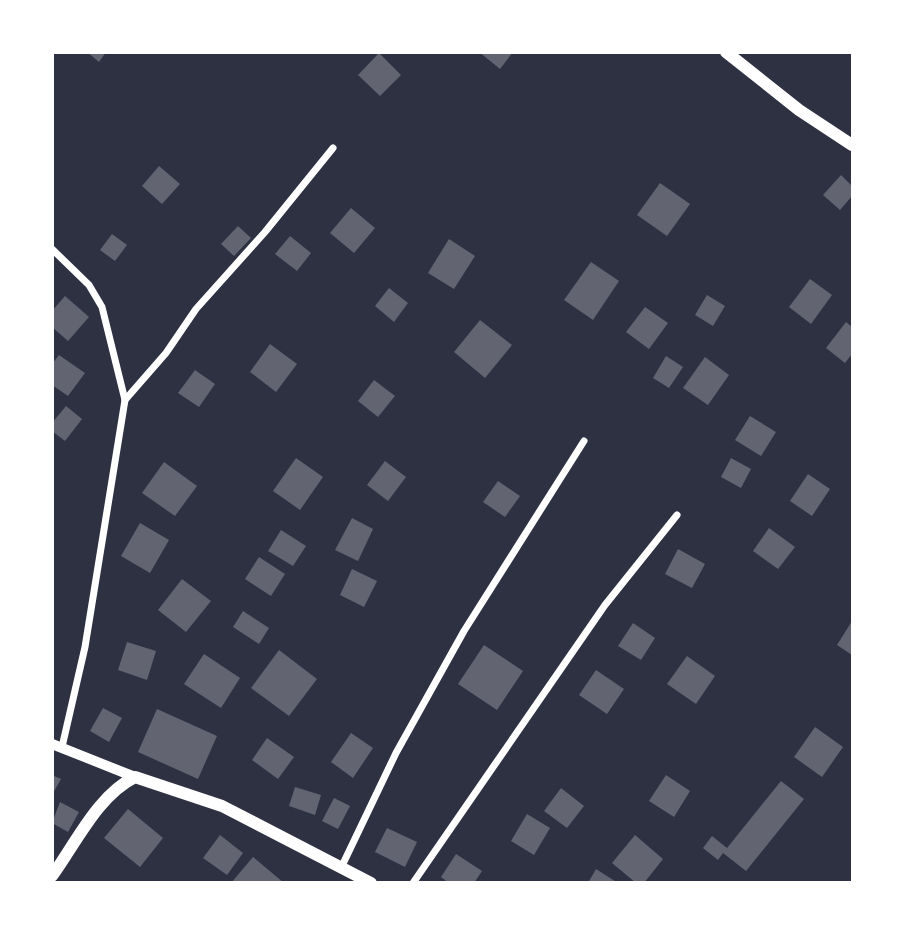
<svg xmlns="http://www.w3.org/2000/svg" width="905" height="935" viewBox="0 0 905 935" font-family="Figtree,sans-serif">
  <rect width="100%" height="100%" fill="#2d3142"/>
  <g fill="#626471">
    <polygon points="87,52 106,52 99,62"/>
    <polygon points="479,52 513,52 500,69"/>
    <polygon points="379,53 401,75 380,96 358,75"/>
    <polygon points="159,166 180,184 162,204 142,186"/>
    <polygon points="841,175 852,186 852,196 840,210 823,195"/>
    <polygon points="660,183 690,204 667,236 637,215"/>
    <polygon points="351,208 375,228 354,253 330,233"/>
    <polygon points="238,226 251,238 234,256 221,244"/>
    <polygon points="112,234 127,245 115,261 100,250"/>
    <polygon points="290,236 311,253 297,271 275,254"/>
    <polygon points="449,239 475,256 454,289 428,273"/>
    <polygon points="591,262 619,281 593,320 564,300"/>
    <polygon points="810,279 832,295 811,324 789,307"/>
    <polygon points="389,288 408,303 394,322 375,306"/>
    <polygon points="707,295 725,306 713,326 695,315"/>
    <polygon points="65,296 89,317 68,341 52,327 52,311"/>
    <polygon points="645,307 668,323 649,349 626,332"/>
    <polygon points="480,320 512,345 485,378 454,352"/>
    <polygon points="846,322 852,327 852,354 845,363 826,348"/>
    <polygon points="270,344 297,364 276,392 250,372"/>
    <polygon points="59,355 85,373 68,396 52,385 52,364"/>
    <polygon points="666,356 683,367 669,388 653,378"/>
    <polygon points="705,357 729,375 708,405 683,388"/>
    <polygon points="195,370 215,384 199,407 178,393"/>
    <polygon points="374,380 395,396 378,417 358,401"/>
    <polygon points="66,406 82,419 65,441 52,431 52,423"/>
    <polygon points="750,416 776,432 761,456 735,440"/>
    <polygon points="296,458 323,477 300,510 273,491"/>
    <polygon points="731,458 751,469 741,488 721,477"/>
    <polygon points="385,461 406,477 388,501 367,485"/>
    <polygon points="164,462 197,486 175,516 142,493"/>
    <polygon points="808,474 830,489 812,516 790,501"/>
    <polygon points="498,481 520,496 505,517 483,502"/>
    <polygon points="352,518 373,529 358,561 335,550"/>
    <polygon points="140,523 169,540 150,573 121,556"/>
    <polygon points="769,528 795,547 778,569 753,551"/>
    <polygon points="281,530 306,546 293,566 268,551"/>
    <polygon points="678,549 705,564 692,588 665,574"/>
    <polygon points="259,557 285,574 271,596 245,579"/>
    <polygon points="352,569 377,581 364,607 340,595"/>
    <polygon points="182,579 211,601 186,632 158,610"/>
    <polygon points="243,611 269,628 259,644 233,627"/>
    <polygon points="852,621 852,655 837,645"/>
    <polygon points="633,623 655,638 641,660 618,646"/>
    <polygon points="127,642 156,651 147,680 118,670"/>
    <polygon points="484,645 523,671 497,710 458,684"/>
    <polygon points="279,650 317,679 289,716 251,688"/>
    <polygon points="204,654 240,678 221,708 184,684"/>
    <polygon points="687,656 715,676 696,704 667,684"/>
    <polygon points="596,670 624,689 607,714 579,695"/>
    <polygon points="103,708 122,718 109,742 90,731"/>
    <polygon points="157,709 217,736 198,779 138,752"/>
    <polygon points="815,727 843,747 822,777 794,757"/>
    <polygon points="351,733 373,748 353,778 331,762"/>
    <polygon points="267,738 294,757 278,779 252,760"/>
    <polygon points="52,775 61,779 52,795"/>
    <polygon points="666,775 690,791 674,817 649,801"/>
    <polygon points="781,781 804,799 746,871 723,853 718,860 703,848 712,836 727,848"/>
    <polygon points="295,787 321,795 315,815 289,806"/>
    <polygon points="561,788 584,806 567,828 544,811"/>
    <polygon points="334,798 350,806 338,829 322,821"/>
    <polygon points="60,802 79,812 68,832 52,823"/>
    <polygon points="128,809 163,838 140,867 104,838"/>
    <polygon points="527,814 550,828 534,855 511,841"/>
    <polygon points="387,828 417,842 405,867 375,852"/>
    <polygon points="220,835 243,853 227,875 203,858"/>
    <polygon points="635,835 663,859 644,883 636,883 612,863"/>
    <polygon points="456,854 482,871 474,883 449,883 441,877"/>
    <polygon points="253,857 284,883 231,883"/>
    <polygon points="596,869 618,883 588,883"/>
  </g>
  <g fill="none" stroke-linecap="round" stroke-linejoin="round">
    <g stroke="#fff" stroke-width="7">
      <polyline points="52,249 89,285 102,307 125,400 85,647 62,747"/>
      <polyline points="125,400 166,353 196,309 265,232 333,148"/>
      <polyline points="341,868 396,753 464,631 584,441"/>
      <polyline points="413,883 605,605 677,515"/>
    </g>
    <polyline stroke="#fff" stroke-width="10" points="52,744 135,777"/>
    <g stroke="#fff" stroke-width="12">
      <polyline points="726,52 799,110 852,145"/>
      <path d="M52,876C76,843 98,795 135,777L222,806L371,883"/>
    </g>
  </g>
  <rect width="905" height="935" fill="none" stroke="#ffffff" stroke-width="108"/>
</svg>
